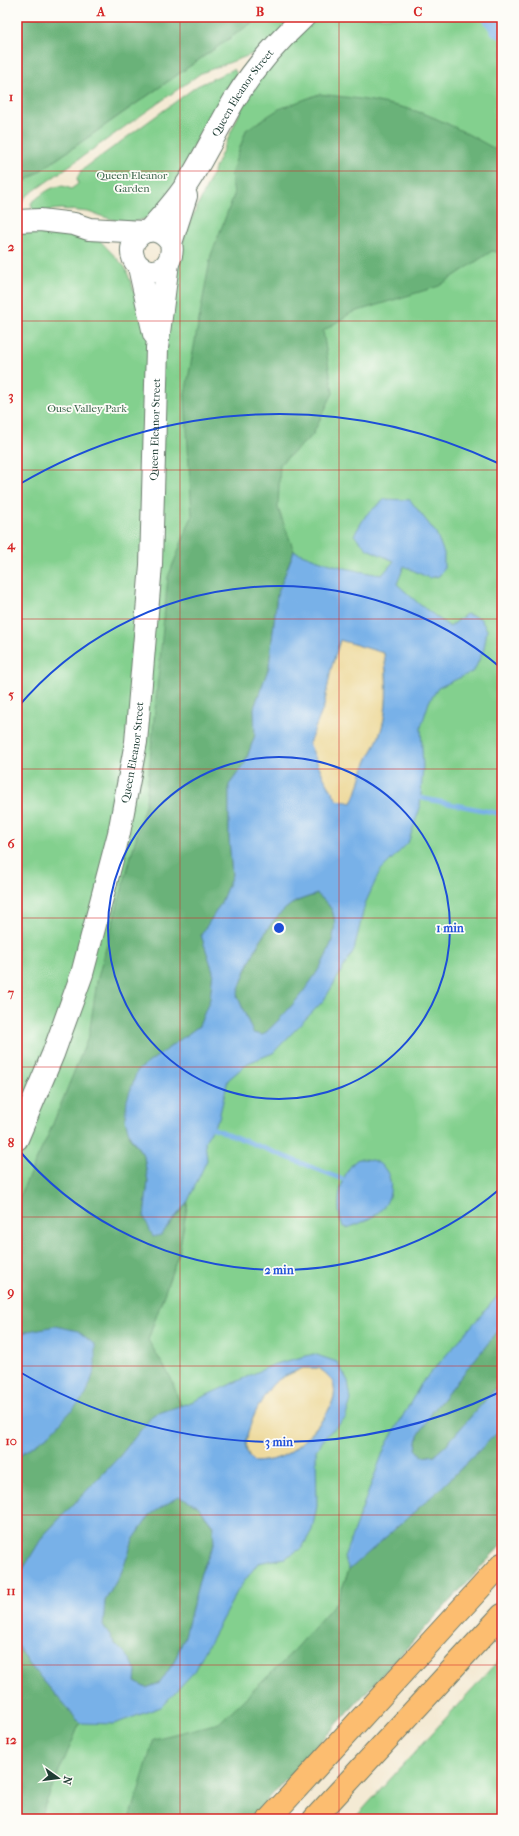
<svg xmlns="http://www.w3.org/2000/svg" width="519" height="1836" viewBox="0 0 519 1836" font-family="'IM FELL French Canon',serif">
  <rect width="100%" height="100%" fill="#fdfcf7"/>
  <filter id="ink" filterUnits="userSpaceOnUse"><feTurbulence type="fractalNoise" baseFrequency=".025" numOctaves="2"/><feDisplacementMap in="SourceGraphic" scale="8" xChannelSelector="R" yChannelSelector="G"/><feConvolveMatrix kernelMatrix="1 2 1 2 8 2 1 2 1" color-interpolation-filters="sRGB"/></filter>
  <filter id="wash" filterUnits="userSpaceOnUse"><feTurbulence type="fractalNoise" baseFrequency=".012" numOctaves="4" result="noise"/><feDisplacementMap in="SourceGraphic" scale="16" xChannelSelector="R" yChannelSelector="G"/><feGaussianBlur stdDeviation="0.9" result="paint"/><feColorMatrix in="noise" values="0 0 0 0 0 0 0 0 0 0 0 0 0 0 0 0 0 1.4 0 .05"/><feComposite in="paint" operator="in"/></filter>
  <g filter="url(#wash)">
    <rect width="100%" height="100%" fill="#f4ead4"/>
    <g fill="#83d08e" stroke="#518661">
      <polygon points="260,17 502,17 502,1544 250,1819 17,1819 17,221 89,229 125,267 142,311 176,269 186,230 203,195 263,60 258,52 201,73 25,197 17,213 17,182 27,180"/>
      <path d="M234,69L237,74L202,129L172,192L150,217L138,221L124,223L88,212L61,209L33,212L31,203C43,194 56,180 71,189L78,184L77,178L82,170L197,86Z"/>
      <polygon points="502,1656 502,1819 354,1819 495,1664"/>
    </g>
    <g fill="#6ab279" stroke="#447856">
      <polygon points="17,17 260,17 27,180 17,182"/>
      <path d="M319,94C355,98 390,102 425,114C451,124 477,139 502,153V253L492,251L439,286L351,313L323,331L333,393L312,436L280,464L278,508L294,551L277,595L269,667L254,708L255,735L245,763L229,785V838L232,875L220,905L201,935L213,971L210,999L199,1026L137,1071L129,1136L144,1156L148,1182L144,1217L161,1235L188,1202L179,1252L148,1340L171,1378L181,1406L153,1415L119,1457L43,1536L20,1574L17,1587V1457L50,1434L28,1331L17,1336V1201L50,1131L89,1035L97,981L146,801L168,577L192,516L185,395L211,255L234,195L231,174L246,130L279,109Z"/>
      <path d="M318,894C322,899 331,906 333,913C345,951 289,1012 263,1035L253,1033L237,995C247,966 264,924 289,906C297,900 309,897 318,894Z"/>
      <polygon points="502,1326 502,1381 447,1444 435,1455 423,1457 416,1450 418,1436 433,1411"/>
      <polygon points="502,1428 502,1544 250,1819 130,1819 154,1739 219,1723 283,1662 337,1601 349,1570 442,1487"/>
      <polygon points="179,1495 197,1505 213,1526 214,1544 201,1573 185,1636 174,1662 160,1683 146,1688 135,1682 136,1671 131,1660 116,1645 103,1626 105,1601 122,1571 133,1540 150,1515"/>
      <polygon points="17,1645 29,1664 80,1723 39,1819 17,1819"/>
    </g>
    <g fill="#eeda9e" stroke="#868c69">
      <path d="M340,640L384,653C387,681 389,715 377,741C374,749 369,755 366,763C360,776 359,789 352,804L337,800L324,778L309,743L324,706L331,669Z"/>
      <path d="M303,1368H319C325,1373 333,1378 334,1387C339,1408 302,1445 285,1455C275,1460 266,1461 255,1462C253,1460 250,1458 249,1455C239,1439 262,1396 273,1384C280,1377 294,1373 303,1368Z"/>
    </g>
    <g fill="#78b1e8" stroke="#4c778e" fill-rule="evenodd">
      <path d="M385,499L410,500L436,533L444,553V569L439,576L429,578L404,566L397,584L419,604L450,627L466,614L480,618L487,630L484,649L474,671L438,688L429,702L421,727L423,767L420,808L408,843L380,871L365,904L354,950L324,1000L273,1053L248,1063L228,1080L219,1118L205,1141L207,1160L188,1201L161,1235L153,1237L144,1217L148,1182L144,1156L130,1136L125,1119L127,1100L137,1071L199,1026L210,999L213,971L201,935L220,905L232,875L229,838V785L245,763L255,735L254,708L269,667L277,595L294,551C323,563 352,571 382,575L394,561L367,549L354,535L366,515ZM340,640L384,653C388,680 389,716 377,741C374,749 369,755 366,763C360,776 359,790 352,803L337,800L324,778L309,743L324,706L331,669ZM317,894C322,898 331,906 333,913C345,950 289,1012 263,1035L253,1033L237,995C247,965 263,925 289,906C296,900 309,897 317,894Z"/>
      <path d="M358,1159C362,1159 367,1159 371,1160C394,1166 396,1195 381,1210C372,1219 359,1224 347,1228L343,1226C334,1208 340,1171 358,1159Z"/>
      <polygon points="502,1291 502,1326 433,1411 418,1436 416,1449 423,1457 435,1455 447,1444 502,1381 502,1428 442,1487 349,1570 344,1557 385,1447 421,1384"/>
      <polygon points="56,1326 78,1331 95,1345 95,1369 86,1395 50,1434 17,1457 17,1336 28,1331"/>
      <path d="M314,1354L337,1362L348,1381L351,1400L345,1419L329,1433L316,1450L317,1506L312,1530L302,1548L285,1558L258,1563L238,1590L193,1673L161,1707L114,1724L80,1723L29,1664L17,1645V1587L20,1574L43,1536L119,1457L153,1415L194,1401L275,1364ZM303,1368H319C325,1373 333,1378 334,1387C339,1409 303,1445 285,1455C275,1460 266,1461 255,1462C253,1460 250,1457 248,1455C239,1439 262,1396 273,1384C280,1377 294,1372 303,1368ZM179,1496L197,1505L213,1525L214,1544L201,1573L185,1636L174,1662L160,1683L146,1688L135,1682L136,1671L131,1660L116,1645L103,1626L105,1601L122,1571L133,1540L150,1515Z"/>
    </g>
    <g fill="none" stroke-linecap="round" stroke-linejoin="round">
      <g stroke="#78b1e8" stroke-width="4.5">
        <polyline points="421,798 502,814"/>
        <polyline points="213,1128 344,1180"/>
      </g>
      <polyline stroke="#78b1e8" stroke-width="26" points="496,17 502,26"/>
    </g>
  </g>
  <g filter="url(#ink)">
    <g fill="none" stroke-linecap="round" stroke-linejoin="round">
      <defs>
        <g id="minor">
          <polyline points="17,221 40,220 74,224 89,229 143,232"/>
          <path id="s1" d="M148,231C164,214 180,196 192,176C207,151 220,124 235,99C254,68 278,41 304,17"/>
          <path d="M171,243C152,213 118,244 138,265C141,268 146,271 151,271C167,272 174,256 171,243L186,196"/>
          <polyline points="139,267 154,334"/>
          <path id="s2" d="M17,1139L53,1054L82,974L119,833L136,742L151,565L157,348L168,263"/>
        </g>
        <g id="highway">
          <polyline points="269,1819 502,1564"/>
          <polyline points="314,1819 502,1615"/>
        </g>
      </defs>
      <use href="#minor" stroke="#6a7a6c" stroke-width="24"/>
      <use href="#highway" stroke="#6a7a6c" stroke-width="24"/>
      <use href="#minor" stroke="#fff" stroke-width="22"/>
      <use href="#highway" stroke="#fcbd6f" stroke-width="22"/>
    </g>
  </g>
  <path fill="none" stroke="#d62828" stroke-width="1" stroke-opacity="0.55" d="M180,17V1819M339,17V1819M17,171H502M17,321H502M17,470H502M17,619H502M17,769H502M17,918H502M17,1067H502M17,1217H502M17,1366H502M17,1515H502M17,1665H502"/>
  <g fill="none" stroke="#1d4ed8" stroke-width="2">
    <circle cx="279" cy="928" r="171"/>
    <path d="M501 1188A342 342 0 0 1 17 1148M17 708A342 342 0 0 1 501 668"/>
    <path d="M500 1392A514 514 0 0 1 18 1371M18 485A514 514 0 0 1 500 464"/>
  </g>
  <g text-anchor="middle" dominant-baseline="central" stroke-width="3.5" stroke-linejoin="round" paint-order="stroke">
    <g font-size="11" fill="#1f3d34" stroke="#fdfcf7">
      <text stroke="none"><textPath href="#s1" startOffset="168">Queen Eleanor Street</textPath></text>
      <text stroke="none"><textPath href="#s2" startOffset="729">Queen Eleanor Street</textPath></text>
      <text stroke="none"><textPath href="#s2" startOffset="405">Queen Eleanor Street</textPath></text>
    </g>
    <g font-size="11" fill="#38624a" stroke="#fdfcf7">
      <text x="132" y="175">Queen Eleanor<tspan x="132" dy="13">Garden</tspan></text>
      <text x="87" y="408">Ouse Valley Park</text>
    </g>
  </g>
  <circle cx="279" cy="928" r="6" fill="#1d4ed8" stroke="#fdfcf7" stroke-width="2"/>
  <g font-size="12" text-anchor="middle" font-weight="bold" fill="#1d4ed8" stroke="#fdfcf7" stroke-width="3.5" stroke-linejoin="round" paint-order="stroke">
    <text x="450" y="932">1 min</text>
    <text x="279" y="1274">2 min</text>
    <text x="279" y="1446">3 min</text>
  </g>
  <rect width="519" height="1836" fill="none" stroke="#fdfcf7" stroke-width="44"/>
  <g transform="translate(58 1778) rotate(104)" stroke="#fdfcf7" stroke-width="3" paint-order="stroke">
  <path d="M0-3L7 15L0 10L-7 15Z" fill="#1f3d34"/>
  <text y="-6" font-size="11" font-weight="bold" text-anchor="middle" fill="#1f3d34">N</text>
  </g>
  <rect x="22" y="22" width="475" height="1792" fill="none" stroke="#d62828" stroke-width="1.5"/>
  <g font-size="13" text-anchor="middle" font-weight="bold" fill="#d62828">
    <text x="101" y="16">A</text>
    <text x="260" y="16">B</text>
    <text x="418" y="16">C</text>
    <text x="11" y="101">1</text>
    <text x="11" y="251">2</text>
    <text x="11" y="400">3</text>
    <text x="11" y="549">4</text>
    <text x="11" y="699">5</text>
    <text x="11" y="848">6</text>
    <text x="11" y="997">7</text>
    <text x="11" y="1147">8</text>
    <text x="11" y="1296">9</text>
    <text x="11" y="1445">10</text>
    <text x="11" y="1595">11</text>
    <text x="11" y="1744">12</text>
  </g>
</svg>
